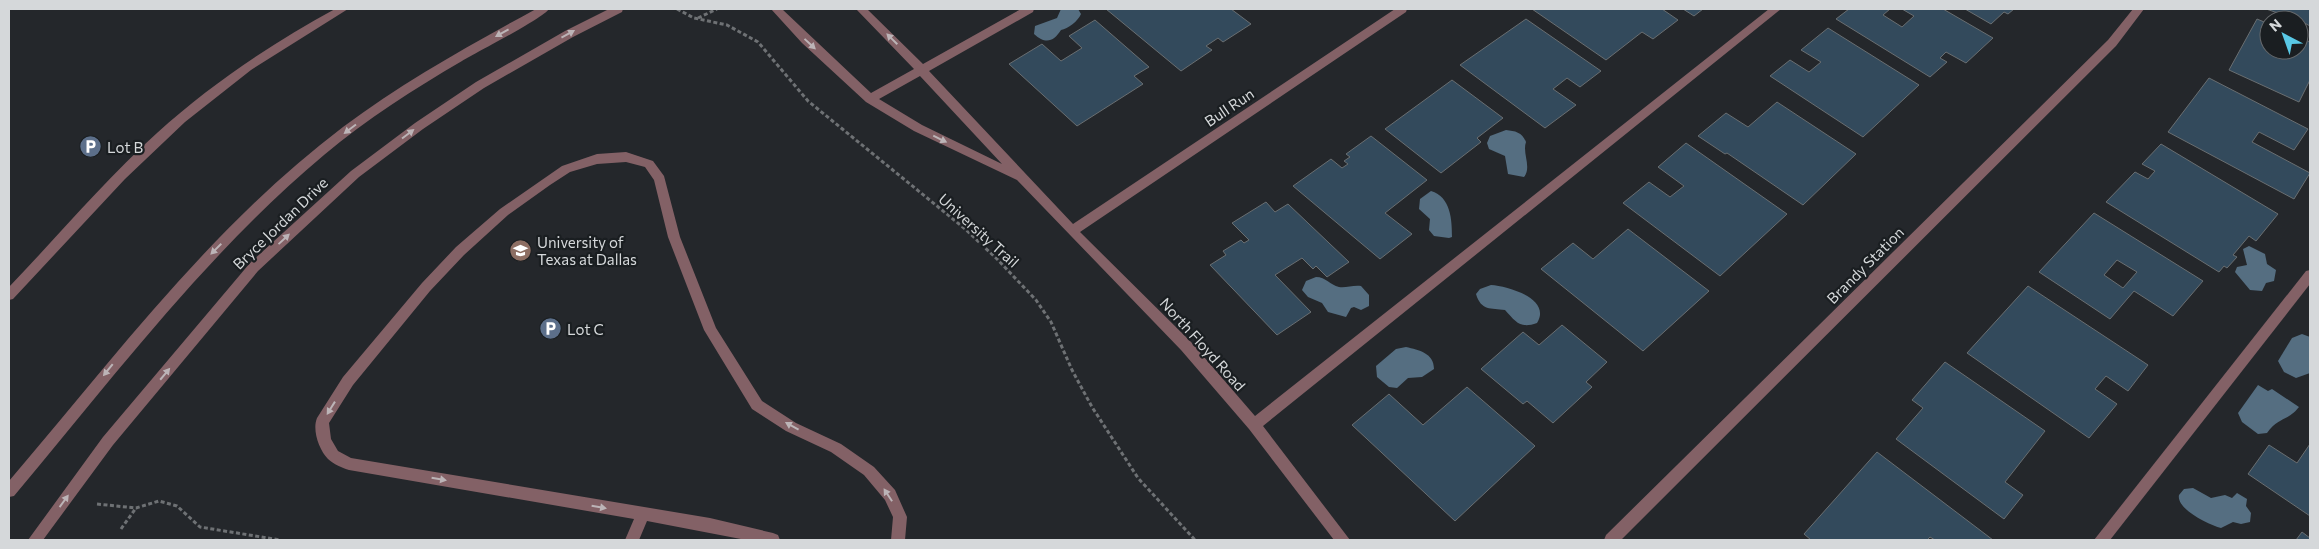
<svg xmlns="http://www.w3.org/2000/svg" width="2319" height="549" viewBox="0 0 2319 549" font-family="Commissioner,sans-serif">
  <rect width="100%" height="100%" fill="#24272b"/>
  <g fill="#556e81">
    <path d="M1061,9H1078L1081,14C1078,21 1068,29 1061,30C1054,41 1046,45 1034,34L1035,26L1057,18Z"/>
    <path d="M1506,130C1515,131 1522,132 1526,142C1522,153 1532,167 1524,177L1508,174L1505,156L1489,149L1487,143L1490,136Z"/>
    <path d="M1431,191C1451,197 1452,220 1452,237L1449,238L1434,236L1429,230L1430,219L1419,209L1420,199Z"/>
    <polygon points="2249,246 2265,254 2267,264 2276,270 2274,281 2266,283 2262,291 2250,290 2235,272 2237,267 2247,265 2243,249"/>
    <path d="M1316,277C1326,277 1330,285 1339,287C1346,288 1353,285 1361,286L1369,295V306L1361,310L1354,307L1351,308L1346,317L1328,312L1322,303L1308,297L1302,290L1306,281Z"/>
    <path d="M1491,285C1508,286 1552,299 1537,323C1520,329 1516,322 1505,310C1491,308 1481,311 1476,294L1480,289Z"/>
    <polygon points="2302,334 2310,337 2310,373 2296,378 2284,372 2278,361 2292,338"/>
    <path d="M1406,347C1419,350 1434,353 1434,369L1422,377L1408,378L1397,388L1389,387L1377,377L1376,366L1396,349Z"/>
    <path d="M2258,385L2268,391L2272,389L2299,407C2287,422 2279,416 2267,433L2258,434L2242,422L2238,413Z"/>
    <path d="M2193,488L2211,498L2225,495L2232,498L2237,493L2247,499L2246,506L2251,513L2250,522L2241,524L2233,522L2221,528C2209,525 2176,509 2179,495L2184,489Z"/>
  </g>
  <g fill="#334a5c" stroke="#696e71" fill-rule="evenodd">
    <polygon points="1106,9 1231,9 1251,24 1223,42 1218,38 1206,46 1212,50 1181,71"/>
    <polygon points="1532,9 1662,9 1678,20 1653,39 1642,32 1606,60"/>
    <polygon points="1683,9 1703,9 1694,16"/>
    <polygon points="1849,9 1890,9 1883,15 1902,27 1914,16 1902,9 1943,9 1993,38 1966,63 1946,52 1940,58 1947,62 1930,77 1836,19"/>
    <polygon points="1965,9 2014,9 2008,14 2004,12 1991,24"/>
    <polygon points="2266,9 2310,9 2310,26 2299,20"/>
    <polygon points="1526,19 1601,71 1580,87 1567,78 1553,89 1576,105 1545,128 1460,65"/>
    <polygon points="2257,19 2269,24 2269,50 2299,50 2299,37 2310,42 2310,80 2299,102 2229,70"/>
    <polygon points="1095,20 1149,67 1134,76 1143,84 1077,126 1009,64 1042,44 1061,61 1082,48 1069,36"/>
    <polygon points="1828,28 1919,85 1863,137 1770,76 1790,60 1809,72 1821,62 1801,50"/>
    <polygon points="2209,78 2308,129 2294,150 2259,132 2252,142 2310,173 2294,199 2168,132"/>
    <polygon points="1452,80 1503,118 1477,138 1481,142 1441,173 1385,129"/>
    <polygon points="1777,102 1856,154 1803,205 1727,153 1725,154 1698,136 1726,113 1748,127"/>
    <polygon points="1371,136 1427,180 1385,213 1412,234 1380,259 1293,186 1331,159 1342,168 1348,164 1344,161 1350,157 1346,154"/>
    <polygon points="1686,143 1787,214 1720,276 1623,203 1649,182 1670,197 1684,186 1658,167"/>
    <polygon points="2161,144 2278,214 2256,241 2249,236 2233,255 2237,257 2227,268 2224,266 2219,272 2106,202 2135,172 2148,179 2155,171 2142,164"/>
    <polygon points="1266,202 1275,212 1288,204 1349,262 1327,277 1316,266 1313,269 1302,258 1275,275 1311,312 1277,335 1210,265 1226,255 1223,251 1241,240 1244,243 1249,240 1232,223"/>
    <path d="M2094,213L2203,281L2173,316L2134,291L2110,319L2039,272ZM2117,260L2137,272L2123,288L2104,275Z"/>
    <polygon points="1628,229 1709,291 1643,351 1541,269 1573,243 1593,259"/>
    <polygon points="2028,286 2148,365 2128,391 2106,376 2095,389 2117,404 2089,438 1967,353"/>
    <polygon points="1562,325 1607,362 1586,382 1592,387 1553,423 1527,401 1523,404 1481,369 1523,332 1539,345"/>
    <polygon points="1945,362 2045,431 2005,482 2023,495 2004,519 1896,439 1923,408 1912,400"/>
    <polygon points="1467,387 1535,446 1455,521 1352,425 1389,394 1423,425"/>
    <polygon points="2310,444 2310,516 2248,474 2269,445 2297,463"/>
    <polygon points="1877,452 1993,540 1935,540 1930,537 1927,540 1811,540 1804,534"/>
    <polygon points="2302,532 2310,538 2310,540 2296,540"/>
  </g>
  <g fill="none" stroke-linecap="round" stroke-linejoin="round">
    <g stroke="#6e7174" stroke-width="3" stroke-dasharray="4 2.5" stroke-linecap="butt">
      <polyline points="677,9 694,18 727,25 758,42 808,101 964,228 997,259 1036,300 1051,322 1072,370 1092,407 1138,478 1195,540"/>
      <polyline points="698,18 717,9"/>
      <polyline points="97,504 136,508 159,501 177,506 200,527 280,540"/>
      <polyline points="121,529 136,508"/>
    </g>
    <g fill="#836166" fill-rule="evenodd">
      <path d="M335,9H348L251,70L185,122L125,179L13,299L9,300V287C58,236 104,181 157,133C211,84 271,44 335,9Z"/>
      <path d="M536,9H549C542,19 477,52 462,61C414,89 367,119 324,155C206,254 113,378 14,496L9,497V481C114,358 212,226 343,127C403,82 470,45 536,9Z"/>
      <polygon points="609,9 623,9 622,12 573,37 484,88 423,129 359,177 258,271 113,445 43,540 28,540 103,437 250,263 351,171 415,123 476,82 565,31"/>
      <path d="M771,9H782L871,93L914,69L856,9H867L923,64L1021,9H1034L1033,12L929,71L1073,224L1395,9H1407L1406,12L1080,232L1191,342L1255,416L1769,9H1781L1263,426L1350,540H1334L1249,429L1181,350L1017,180L914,131L866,102L802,43ZM920,76L1002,164L922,125L879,99Z"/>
      <polygon points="2133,9 2144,9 2116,46 1621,540 1604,540 1606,535 2108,40"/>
      <path d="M626,152L653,161L664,176L680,237L716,328L762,401L796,423L841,444L874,467L895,490L907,517L905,540H891L893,517L885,500L864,475L831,452L786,431L752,409L704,330L668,237L654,180L645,167L626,162L597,164L570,172L550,185L508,215L464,255L430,291L353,385L329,423L331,439L338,451L351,458L710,518L773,533L778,535L780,540H746L647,521L639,540H625L634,519L349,470C343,468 333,464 328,459C319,450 312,430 317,418L343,377L422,283L456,247L500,209L562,166L597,154Z"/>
      <polygon points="2310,270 2310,284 2110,540 2094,540 2306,271"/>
    </g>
  </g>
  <defs><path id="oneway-solid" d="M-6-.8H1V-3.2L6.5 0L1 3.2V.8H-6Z" transform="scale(1.25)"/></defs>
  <g fill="#bcb4b7">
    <use href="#oneway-solid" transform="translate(502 33) rotate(151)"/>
    <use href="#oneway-solid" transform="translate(568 34) rotate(-29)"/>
    <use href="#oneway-solid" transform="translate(892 39) rotate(-135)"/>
    <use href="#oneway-solid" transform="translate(810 44) rotate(43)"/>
    <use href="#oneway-solid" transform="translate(350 129) rotate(143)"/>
    <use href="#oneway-solid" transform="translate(408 134) rotate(-37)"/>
    <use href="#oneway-solid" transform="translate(940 139) rotate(26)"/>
    <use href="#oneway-solid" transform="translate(284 239) rotate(-43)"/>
    <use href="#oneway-solid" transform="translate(216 249) rotate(135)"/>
    <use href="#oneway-solid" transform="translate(108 370) rotate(129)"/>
    <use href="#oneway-solid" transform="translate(165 374) rotate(-50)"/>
    <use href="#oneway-solid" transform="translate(331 408) rotate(122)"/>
    <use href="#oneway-solid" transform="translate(792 426) rotate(-151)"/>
    <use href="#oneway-solid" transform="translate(439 479) rotate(10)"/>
    <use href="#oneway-solid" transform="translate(888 495) rotate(-123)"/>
    <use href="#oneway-solid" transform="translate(64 501) rotate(-54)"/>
    <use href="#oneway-solid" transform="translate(599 507) rotate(10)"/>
  </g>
  <defs>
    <symbol id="parking-disc" viewBox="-11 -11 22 22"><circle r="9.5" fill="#5c6f8a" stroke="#1a1e21"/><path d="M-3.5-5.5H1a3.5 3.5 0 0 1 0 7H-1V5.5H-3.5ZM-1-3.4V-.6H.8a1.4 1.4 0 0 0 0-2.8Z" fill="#fff"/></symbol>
    <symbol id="university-disc" viewBox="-11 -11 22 22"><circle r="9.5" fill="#8d6e63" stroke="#1a1e21"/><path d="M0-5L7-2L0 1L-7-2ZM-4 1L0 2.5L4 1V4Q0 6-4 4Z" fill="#fff"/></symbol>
  </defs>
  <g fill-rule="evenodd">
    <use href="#parking-disc" x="78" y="134" width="25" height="25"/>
    <use href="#university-disc" x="508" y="238" width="25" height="25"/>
    <use href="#parking-disc" x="538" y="316" width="25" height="25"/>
  </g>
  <g text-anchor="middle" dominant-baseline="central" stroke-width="4.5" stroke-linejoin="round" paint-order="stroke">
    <g font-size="15" fill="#d5d8da" stroke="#1a1e21">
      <text transform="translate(1229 107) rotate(-34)">Bull Run</text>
      <text transform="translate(280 223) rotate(-44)">Bryce Jordan Drive</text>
      <text transform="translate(979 230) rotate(42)">University Trail</text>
      <text transform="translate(1865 265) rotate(-45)">Brandy Station</text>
      <text transform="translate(1203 344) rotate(48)">North Floyd Road</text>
    </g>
    <g font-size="15" fill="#d5d8da" stroke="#1a1e21" text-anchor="start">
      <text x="107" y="147">Lot B</text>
      <text x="537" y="242">University of<tspan x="537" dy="17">Texas at Dallas</tspan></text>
      <text x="567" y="329">Lot C</text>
    </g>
  </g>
  <rect width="2319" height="549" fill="none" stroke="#d5d8da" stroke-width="20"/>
  <g transform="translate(2284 35) rotate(319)"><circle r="24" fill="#1a1e21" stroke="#65686b"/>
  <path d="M0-4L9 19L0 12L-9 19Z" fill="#59c8e5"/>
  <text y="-8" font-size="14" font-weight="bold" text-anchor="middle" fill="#d5d8da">N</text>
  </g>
</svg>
